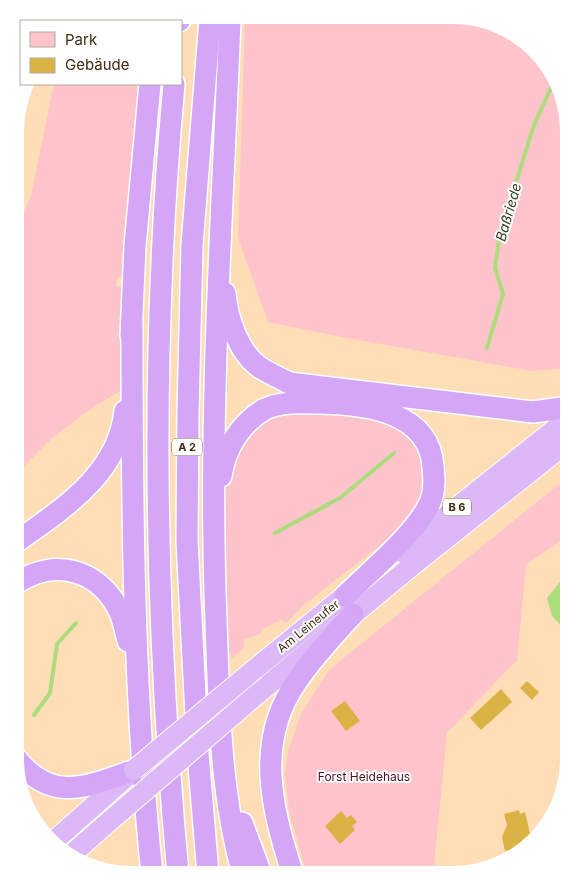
<svg xmlns="http://www.w3.org/2000/svg" width="584" height="890" viewBox="0 0 584 890" font-family="Inter,sans-serif">
  <rect width="100%" height="100%" fill="#feddb7"/>
  <g fill="#fec4cb">
    <polygon points="475,17 524,39 560,86 569,131 569,368 532,371 347,338 268,322 238,238 245,20"/>
    <polygon points="54,84 141,84 124,277 117,277 116,286 124,287 120,391 89,410 51,439 15,475 16,230 31,196"/>
    <polygon points="277,412 375,415 401,428 415,443 423,459 424,489 420,503 402,528 305,604 286,623 281,620 262,629 261,634 244,639 244,648 231,659 230,651 225,651 223,485 242,434"/>
    <polygon points="569,476 569,535 526,565 517,660 447,733 433,875 307,875 289,811 285,775 288,751 301,714 330,669"/>
  </g>
  <polygon fill="#addc7c" points="569,576 569,634 552,616 547,598 560,582"/>
  <g fill="none" stroke-linecap="round" stroke-linejoin="round">
    <g stroke="#addc7c" stroke-width="4">
      <polyline points="487,348 503,294 495,268 500,233 534,125 555,79"/>
      <polyline points="275,533 340,498 394,453"/>
      <polyline points="34,715 50,693 57,644 76,623"/>
    </g>
  </g>
  <g fill="#d9b444">
    <polygon points="527,681 539,692 532,700 520,688"/>
    <polygon points="501,689 512,702 481,730 470,718"/>
    <polygon points="345,701 360,721 346,731 331,711"/>
    <polygon points="519,810 520,814 525,812 531,838 511,855 509,850 505,851 502,837 507,825 504,814"/>
    <polygon points="341,811 347,818 351,815 357,822 352,826 355,830 340,844 325,826"/>
  </g>
  <g fill="none" stroke-linecap="round" stroke-linejoin="round">
    <defs>
      <g id="trunk">
        <polyline points="401,552 569,418"/>
        <polyline points="255,669 358,585"/>
        <polyline points="256,695 414,564 569,441"/>
        <polyline points="53,842 134,770"/>
        <polyline points="71,855 105,825"/>
      </g>
      <g id="motorway">
        <path d="M230,20C222,221 208,421 216,622C219,706 220,793 243,874"/>
        <polyline points="179,21 180,20"/>
        <path d="M174,84C150,347 154,611 178,874"/>
        <path d="M225,293C227,317 238,351 258,366C267,373 279,377 289,383L533,412L569,407"/>
        <path d="M132,323C132,507 133,691 152,874"/>
        <polyline points="131,336 135,246 150,84"/>
        <path d="M221,476C225,449 240,423 265,409C282,401 302,403 321,403C364,404 430,411 433,467C434,477 435,487 432,497C423,528 369,572 345,596"/>
        <path d="M15,543C62,509 118,475 125,411"/>
        <path d="M15,584C55,556 102,570 121,615C124,623 126,633 128,641"/>
        <path d="M15,757C51,804 87,787 134,770"/>
        <polyline points="242,823 261,874"/>
        <polyline points="208,874 198,754 187,541 188,413 192,245 210,20"/>
        <path d="M293,875C272,810 254,742 297,681C313,657 334,635 353,614"/>
      </g>
    </defs>
    <use href="#trunk" stroke="#fff" stroke-width="22"/>
    <use href="#motorway" stroke="#fff" stroke-width="24"/>
    <use href="#trunk" stroke="#dcb8f7" stroke-width="20"/>
    <use href="#motorway" stroke="#d4a6f5" stroke-width="21"/>
    <defs>
      <g id="trunk-bridge">
        <polyline points="134,770 255,669"/>
        <polyline points="105,825 256,695"/>
      </g>
    </defs>
    <use href="#trunk-bridge" stroke="#fff" stroke-width="22" stroke-linecap="butt"/>
    <use href="#trunk-bridge" stroke="#dcb8f7" stroke-width="20"/>
  </g>
  <g text-anchor="middle" dominant-baseline="central" stroke-width="4" stroke-linejoin="round" paint-order="stroke">
    <g fill="#fff" stroke="#796a57" stroke-width="1">
      <rect x="172" y="438.5" width="30" height="17" rx="4"/>
      <rect x="443" y="498.5" width="28" height="17" rx="4"/>
    </g>
    <g font-size="11" font-weight="bold" fill="#3f2a0f">
      <text x="187" y="447">A 2</text>
      <text x="457" y="507">B 6</text>
    </g>
    <g font-size="12" fill="#3f2a0f" stroke="#fff">
      <text transform="translate(308 626) rotate(-39)">Am Leineufer</text>
    </g>
    <g font-size="12" fill="#510d20" stroke="#fff">
      <text x="364" y="776">Forst Heidehaus</text>
    </g>
    <g font-size="14" font-style="italic" fill="#2e401a" stroke="#fff">
      <text transform="translate(508 212) rotate(-74)">Baßriede</text>
    </g>
  </g>
  <path d="M0 0H584V890H0ZM131 24H453A107 107 0 0 1 560 131V759A107 107 0 0 1 453 866H131A107 107 0 0 1 24 759V131A107 107 0 0 1 131 24Z" fill="#fff" fill-rule="evenodd"/>
  <rect x="20" y="20" width="162" height="65" fill="#ffffff" stroke="#b2aa9f"/>
  <rect x="30" y="32" width="25" height="15" fill="#fec4cb" stroke="#b2aa9f"/>
  <text x="65" y="45" font-size="15" fill="#3f2a0f">Park</text>
  <rect x="30" y="58" width="25" height="15" fill="#d9b444" stroke="#b2aa9f"/>
  <text x="65" y="70" font-size="15" fill="#3f2a0f">Gebäude</text>
</svg>
